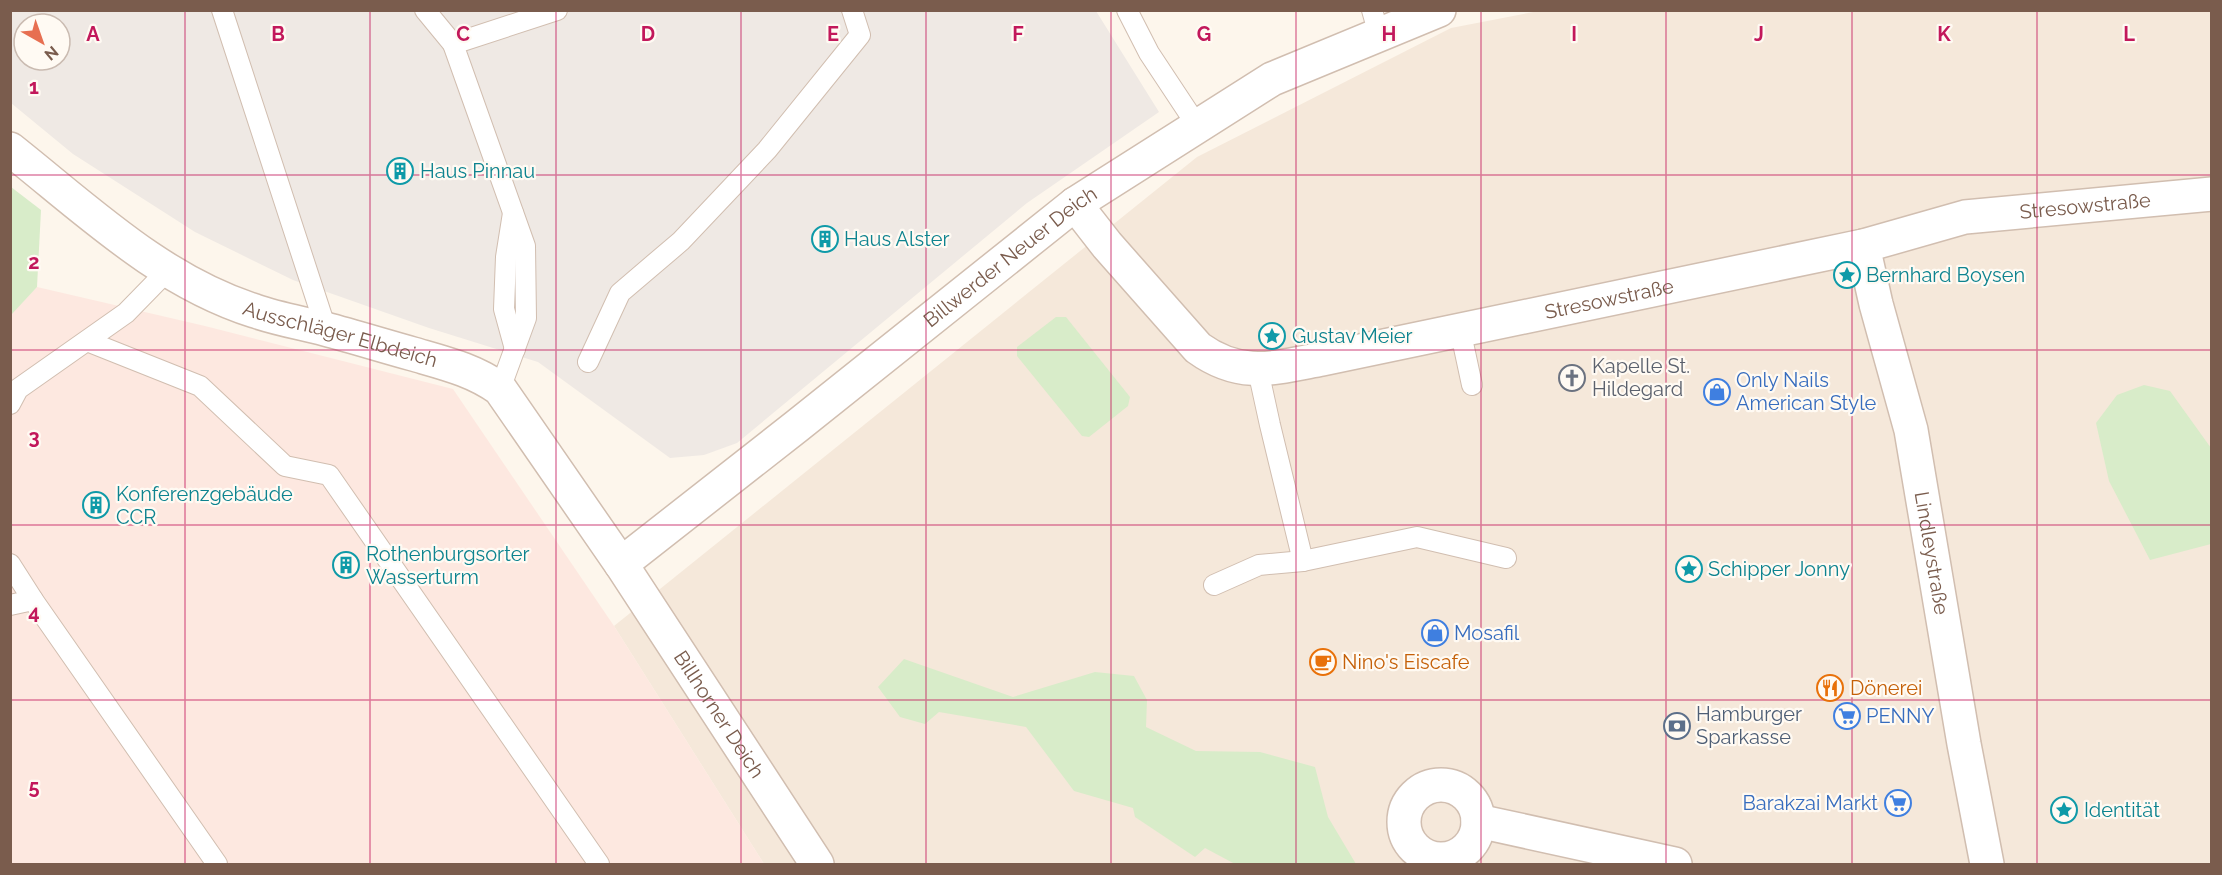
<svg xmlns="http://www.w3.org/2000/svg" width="2222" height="875" viewBox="0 0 2222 875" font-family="Raleway,sans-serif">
  <rect width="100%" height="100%" fill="#fdf6ec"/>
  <polygon fill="#f5e8da" points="1544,10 2211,11 2211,864 764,864 614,626 1197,157 1451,28"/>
  <polygon fill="#fde8e0" points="37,287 205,326 453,389 614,626 764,864 11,864 10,315"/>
  <path fill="#efe9e4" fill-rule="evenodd" d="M10,11H1096L1159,112L1027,203L737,443L704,455L670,458L538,362L429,328L293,280L195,232L73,154L11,103ZM24,24H60V60H24Z"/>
  <g fill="#d8ecc9">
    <polygon points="11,187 41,210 37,287 11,315"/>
    <polygon points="1056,317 1066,317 1130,397 1128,406 1089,437 1082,436 1017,356 1017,347"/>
    <polygon points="2144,385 2170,391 2211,448 2211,544 2150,560 2109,481 2096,423 2117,395"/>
    <polygon points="904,659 1013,697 1095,672 1134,676 1147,700 1146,727 1196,751 1260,752 1315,767 1328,817 1356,864 1235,864 1205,848 1195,857 1135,817 1133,808 1074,791 1026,727 939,712 925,724 900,717 878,687"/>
  </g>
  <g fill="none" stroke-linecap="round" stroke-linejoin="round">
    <defs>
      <g id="lane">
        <polyline points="222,10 326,329"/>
        <polyline points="425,10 453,44"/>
        <polyline points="1127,10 1149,53 1198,127"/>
        <polyline points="1372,10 1379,35"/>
        <polyline points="513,213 506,257 504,309 515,349"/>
        <polyline points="1460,329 1472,385"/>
        <polyline points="87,341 200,386 285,466 329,475 599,864"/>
        <polyline points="588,362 620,293 681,241 767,150 860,35 852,10"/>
        <polyline points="1258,370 1270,425 1303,561"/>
        <polyline points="500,389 526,318 525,246 453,44 557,10"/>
        <polyline points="10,404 18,389 126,313 168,270"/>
        <polyline points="10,564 33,600 217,864"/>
        <polyline points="1214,585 1259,565 1303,561 1417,537 1506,558"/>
        <polyline points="10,605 33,600"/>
      </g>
      <g id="street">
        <path id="s1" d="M10,149C87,210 160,281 255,311C278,319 302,323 325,329C355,337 384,346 413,354C444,363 474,370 500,389L621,564L817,864"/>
        <path id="s2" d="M1075,204L1107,245L1198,348C1241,379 1274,368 1322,359L1863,246L1965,217L2212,194"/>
        <path id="s3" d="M1863,246L1876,304L1911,430L1964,744L1987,864"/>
        <path id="s4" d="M621,564L797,426L1075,204L1272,79L1439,10"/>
        <circle cx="1441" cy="822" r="37"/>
        <polyline points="1478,821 1675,864"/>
      </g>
    </defs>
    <use href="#lane" stroke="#d1beb0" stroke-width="22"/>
    <use href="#street" stroke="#d1beb0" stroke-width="36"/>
    <use href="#lane" stroke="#fff" stroke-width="20"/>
    <use href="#street" stroke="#fff" stroke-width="33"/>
  </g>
  <path fill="none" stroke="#c2185b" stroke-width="1.5" stroke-opacity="0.55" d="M185,10V864M370,10V864M556,10V864M741,10V864M926,10V864M1111,10V864M1296,10V864M1481,10V864M1666,10V864M1852,10V864M2037,10V864M10,175H2212M10,350H2212M10,525H2212M10,700H2212"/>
  <defs>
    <symbol id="building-ring" viewBox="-11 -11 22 22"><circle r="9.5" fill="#fffaf3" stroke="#0f9aa8" stroke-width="1.5"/><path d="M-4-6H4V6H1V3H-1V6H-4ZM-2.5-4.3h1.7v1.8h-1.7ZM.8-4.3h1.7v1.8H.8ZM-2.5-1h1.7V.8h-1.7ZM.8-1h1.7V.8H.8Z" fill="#0f9aa8"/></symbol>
    <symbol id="sight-ring" viewBox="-11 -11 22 22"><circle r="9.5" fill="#fffaf3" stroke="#0f9aa8" stroke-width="1.5"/><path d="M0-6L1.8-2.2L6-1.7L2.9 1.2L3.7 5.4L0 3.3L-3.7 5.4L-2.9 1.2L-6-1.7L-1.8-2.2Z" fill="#0f9aa8"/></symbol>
    <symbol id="church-ring" viewBox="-11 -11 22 22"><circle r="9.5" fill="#fffaf3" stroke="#6b7280" stroke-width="1.5"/><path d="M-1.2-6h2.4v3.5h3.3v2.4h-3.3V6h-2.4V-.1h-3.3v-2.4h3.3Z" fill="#6b7280"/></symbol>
    <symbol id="shop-ring" viewBox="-11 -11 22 22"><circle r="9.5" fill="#fffaf3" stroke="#3f7fe0" stroke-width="1.5"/><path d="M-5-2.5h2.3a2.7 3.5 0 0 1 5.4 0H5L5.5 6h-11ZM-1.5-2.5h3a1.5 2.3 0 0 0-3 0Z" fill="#3f7fe0"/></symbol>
    <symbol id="cafe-ring" viewBox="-11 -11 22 22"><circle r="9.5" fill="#fffaf3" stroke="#e8710a" stroke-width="1.5"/><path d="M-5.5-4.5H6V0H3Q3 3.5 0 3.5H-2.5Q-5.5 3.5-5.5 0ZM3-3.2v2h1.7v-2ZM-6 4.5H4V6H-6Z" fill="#e8710a"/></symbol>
    <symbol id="restaurant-ring" viewBox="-11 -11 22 22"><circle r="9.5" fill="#fffaf3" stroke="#e8710a" stroke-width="1.5"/><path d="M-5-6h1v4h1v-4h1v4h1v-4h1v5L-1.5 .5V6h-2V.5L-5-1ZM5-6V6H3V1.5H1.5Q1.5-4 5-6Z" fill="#e8710a"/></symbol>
    <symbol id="supermarket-ring" viewBox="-11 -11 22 22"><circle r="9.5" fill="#fffaf3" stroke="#3f7fe0" stroke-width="1.5"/><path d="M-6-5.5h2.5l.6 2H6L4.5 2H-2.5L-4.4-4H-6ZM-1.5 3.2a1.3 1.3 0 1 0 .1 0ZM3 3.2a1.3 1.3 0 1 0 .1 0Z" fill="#3f7fe0"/></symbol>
    <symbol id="bank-ring" viewBox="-11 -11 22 22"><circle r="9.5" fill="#fffaf3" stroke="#5c6f8a" stroke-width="1.5"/><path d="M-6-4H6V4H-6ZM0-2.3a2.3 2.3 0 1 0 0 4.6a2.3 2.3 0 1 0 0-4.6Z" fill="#5c6f8a"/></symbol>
  </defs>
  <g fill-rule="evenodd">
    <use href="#building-ring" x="385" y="156" width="30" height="30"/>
    <use href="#building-ring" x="810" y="224" width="30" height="30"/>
    <use href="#sight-ring" x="1832" y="260" width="30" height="30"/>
    <use href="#sight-ring" x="1257" y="321" width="30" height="30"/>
    <use href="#church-ring" x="1557" y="363" width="30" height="30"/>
    <use href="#shop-ring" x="1702" y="377" width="30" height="30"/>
    <use href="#building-ring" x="81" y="490" width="30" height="30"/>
    <use href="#building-ring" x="331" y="550" width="30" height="30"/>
    <use href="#sight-ring" x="1674" y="554" width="30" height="30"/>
    <use href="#shop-ring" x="1420" y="618" width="30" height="30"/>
    <use href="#cafe-ring" x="1308" y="647" width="30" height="30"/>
    <use href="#restaurant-ring" x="1815" y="673" width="30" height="30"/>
    <use href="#supermarket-ring" x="1832" y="701" width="30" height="30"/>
    <use href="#bank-ring" x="1662" y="711" width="30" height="30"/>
    <use href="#supermarket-ring" x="1883" y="788" width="30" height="30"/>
    <use href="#sight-ring" x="2049" y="795" width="30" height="30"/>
  </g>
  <g text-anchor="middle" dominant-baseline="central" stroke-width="4.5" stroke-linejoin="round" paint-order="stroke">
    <g font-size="20" fill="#0d838f" stroke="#fffaf3" text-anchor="start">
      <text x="420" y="171">Haus Pinnau</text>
      <text x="844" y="239">Haus Alster</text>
      <text x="1866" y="275">Bernhard Boysen</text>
      <text x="1292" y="336">Gustav Meier</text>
      <text x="116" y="494">Konferenzgebäude<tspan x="116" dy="23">CCR</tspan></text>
      <text x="366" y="554">Rothenburgsorter<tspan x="366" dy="23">Wasserturm</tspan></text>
      <text x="1708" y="569">Schipper Jonny</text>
      <text x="2084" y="810">Identität</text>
    </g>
    <g font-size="20" fill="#7a5c4d" stroke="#fffaf3">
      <text stroke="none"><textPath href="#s2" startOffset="1098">Stresowstraße</textPath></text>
      <text stroke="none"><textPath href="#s4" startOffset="496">Billwerder Neuer Deich</textPath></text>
      <text stroke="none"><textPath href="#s2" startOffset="612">Stresowstraße</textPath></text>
      <text stroke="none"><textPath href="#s1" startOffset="384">Ausschläger Elbdeich</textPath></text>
      <text stroke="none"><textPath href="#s3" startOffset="315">Lindleystraße</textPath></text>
      <text stroke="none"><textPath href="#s1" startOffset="946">Billhorner Deich</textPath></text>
    </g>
    <g font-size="20" fill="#5b616d" stroke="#fffaf3" text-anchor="start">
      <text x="1592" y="366">Kapelle St.<tspan x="1592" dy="23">Hildegard</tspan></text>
    </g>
    <g font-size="20" fill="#366cbe" stroke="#fffaf3" text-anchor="start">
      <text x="1736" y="380">Only Nails<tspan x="1736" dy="23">American Style</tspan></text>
      <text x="1454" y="633">Mosafil</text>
      <text x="1866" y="716">PENNY</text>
      <text x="1878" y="803" text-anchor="end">Barakzai Markt</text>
    </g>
    <g font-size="20" fill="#c56008" stroke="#fffaf3" text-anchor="start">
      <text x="1342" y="662">Nino's Eiscafe</text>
      <text x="1850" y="688">Dönerei</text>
    </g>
    <g font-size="20" fill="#4e5e75" stroke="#fffaf3" text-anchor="start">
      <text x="1696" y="714">Hamburger<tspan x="1696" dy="23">Sparkasse</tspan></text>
    </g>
  </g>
  <g font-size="20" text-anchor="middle" font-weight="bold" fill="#c2185b" stroke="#fffaf3" stroke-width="4.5" stroke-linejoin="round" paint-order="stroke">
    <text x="93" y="41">A</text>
    <text x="278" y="41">B</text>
    <text x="463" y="41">C</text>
    <text x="648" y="41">D</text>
    <text x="833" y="41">E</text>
    <text x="1018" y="41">F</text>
    <text x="1204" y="41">G</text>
    <text x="1389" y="41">H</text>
    <text x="1574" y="41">I</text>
    <text x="1759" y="41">J</text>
    <text x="1944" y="41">K</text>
    <text x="2129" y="41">L</text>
    <text x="34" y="94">1</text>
    <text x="34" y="269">2</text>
    <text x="34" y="444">3</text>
    <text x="34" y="619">4</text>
    <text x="34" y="794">5</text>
  </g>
  <rect width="2222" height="875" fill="none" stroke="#7a5c4d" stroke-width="24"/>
  <g transform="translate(42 42) rotate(140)"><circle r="28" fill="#fffaf3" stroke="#cabbb1" stroke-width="1.5"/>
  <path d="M0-4.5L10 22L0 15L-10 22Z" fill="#e76f51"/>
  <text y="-9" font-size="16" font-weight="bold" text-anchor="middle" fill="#7a5c4d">N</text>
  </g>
</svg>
